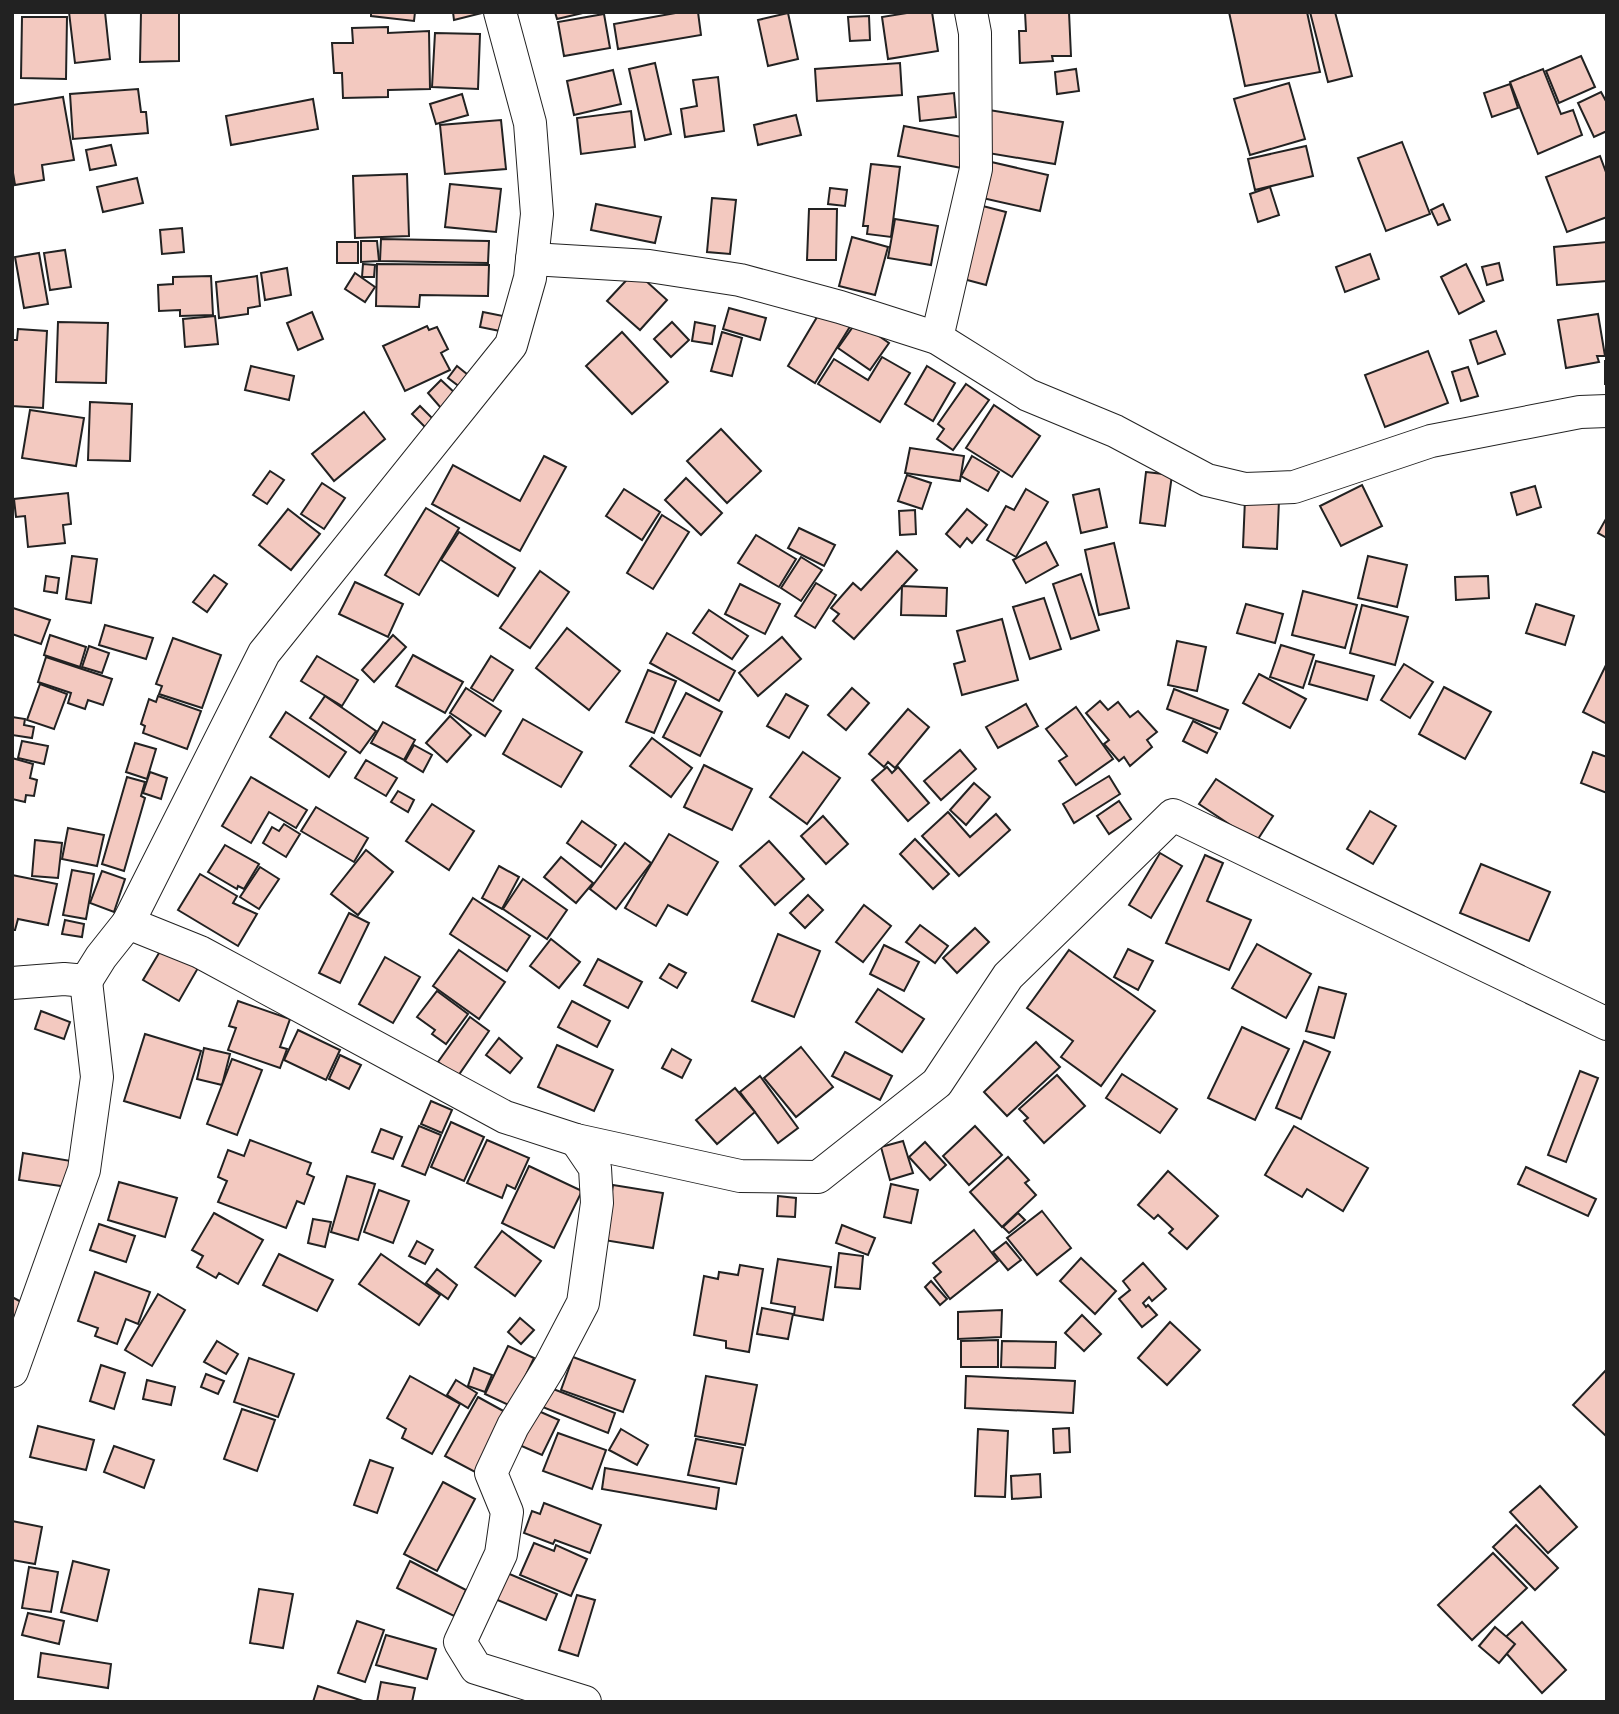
<svg xmlns="http://www.w3.org/2000/svg" width="1619" height="1714" viewBox="0 0 1619 1714" font-family="'Zilla Slab',serif">
  <rect width="100%" height="100%" fill="#fff"/>
  <g fill="#f3c9c0" stroke="#222" stroke-width="2">
    <polygon points="69,12 105,12 110,59 75,63"/>
    <polygon points="141,12 179,12 179,61 140,62"/>
    <polygon points="371,12 415,12 414,21 371,16"/>
    <polygon points="453,12 482,12 482,13 454,20"/>
    <polygon points="555,12 587,12 557,19"/>
    <polygon points="681,12 698,12 701,35 618,49 614,24"/>
    <polygon points="913,12 932,12 938,51 888,59 882,17"/>
    <polygon points="1025,12 1069,12 1071,56 1052,56 1053,61 1020,63 1019,31 1026,31"/>
    <polygon points="1229,12 1307,12 1320,72 1245,86"/>
    <polygon points="1310,12 1335,12 1352,76 1328,82"/>
    <polygon points="788,13 798,59 768,66 758,20"/>
    <polygon points="604,14 610,48 564,56 558,22"/>
    <polygon points="869,16 870,40 850,41 848,17"/>
    <polygon points="22,17 67,17 66,79 21,78"/>
    <polygon points="388,27 388,33 429,31 430,89 388,90 388,97 343,98 342,73 334,73 332,43 353,43 352,28"/>
    <polygon points="435,33 480,34 478,89 432,87"/>
    <polygon points="1581,56 1595,87 1559,103 1546,71"/>
    <polygon points="655,63 671,134 645,140 629,69"/>
    <polygon points="900,63 902,95 817,101 815,69"/>
    <polygon points="1076,69 1079,91 1057,94 1055,72"/>
    <polygon points="1543,69 1561,114 1573,110 1582,135 1538,154 1510,82"/>
    <polygon points="613,70 621,104 574,115 567,81"/>
    <polygon points="718,77 724,131 685,137 681,109 697,106 693,80"/>
    <polygon points="1289,83 1305,139 1250,155 1234,99"/>
    <polygon points="1510,84 1518,108 1492,117 1484,93"/>
    <polygon points="138,89 141,112 146,112 148,133 73,139 70,94"/>
    <polygon points="1601,92 1607,103 1607,131 1594,137 1578,103"/>
    <polygon points="954,93 956,117 920,121 918,97"/>
    <polygon points="462,94 468,115 436,124 430,104"/>
    <polygon points="63,97 74,160 42,165 44,180 15,185 12,167 12,105"/>
    <polygon points="313,99 318,129 231,145 226,116"/>
    <polygon points="989,110 1063,122 1055,164 982,152"/>
    <polygon points="631,111 635,147 581,154 577,118"/>
    <polygon points="796,115 801,135 758,145 754,125"/>
    <polygon points="501,120 506,169 445,174 440,125"/>
    <polygon points="904,126 972,139 967,169 898,156"/>
    <polygon points="1402,142 1430,214 1386,231 1358,158"/>
    <polygon points="111,145 116,165 90,170 86,150"/>
    <polygon points="1306,146 1313,176 1255,190 1248,159"/>
    <polygon points="1600,156 1607,175 1607,217 1567,232 1546,177"/>
    <polygon points="987,161 1048,175 1040,211 978,197"/>
    <polygon points="871,164 900,167 891,237 867,234 868,226 863,226"/>
    <polygon points="407,174 409,236 355,238 353,176"/>
    <polygon points="137,178 143,203 103,212 97,187"/>
    <polygon points="450,184 501,189 496,232 445,227"/>
    <polygon points="1270,187 1279,215 1258,222 1250,194"/>
    <polygon points="830,188 847,190 845,206 828,204"/>
    <polygon points="712,198 736,200 730,254 707,252"/>
    <polygon points="596,204 661,217 655,243 591,230"/>
    <polygon points="975,204 1006,212 986,285 956,277"/>
    <polygon points="1443,204 1450,220 1438,225 1431,210"/>
    <polygon points="809,209 837,209 836,260 807,260"/>
    <polygon points="895,219 938,226 931,265 888,258"/>
    <polygon points="182,228 184,252 162,254 160,230"/>
    <polygon points="852,237 888,247 875,295 839,286"/>
    <polygon points="381,239 489,241 488,263 380,261"/>
    <polygon points="361,241 377,241 379,261 361,262"/>
    <rect x="337" y="242" width="21" height="21"/>
    <polygon points="1607,242 1607,281 1557,285 1554,247"/>
    <polygon points="65,250 71,287 50,290 44,253"/>
    <polygon points="39,253 48,304 24,308 15,257"/>
    <polygon points="1370,254 1379,279 1345,292 1336,267"/>
    <polygon points="1499,263 1503,280 1487,285 1482,267"/>
    <polygon points="363,264 375,265 374,277 362,277"/>
    <polygon points="377,264 489,265 488,296 420,295 419,307 376,306"/>
    <polygon points="1466,264 1484,301 1459,314 1441,277"/>
    <polygon points="287,268 291,295 265,300 261,273"/>
    <polygon points="635,271 667,300 640,330 607,301"/>
    <polygon points="355,273 375,287 365,302 345,289"/>
    <polygon points="211,276 213,315 180,316 180,310 159,311 158,285 173,284 173,277"/>
    <polygon points="257,276 260,306 248,308 248,314 219,318 216,282"/>
    <polygon points="823,307 851,325 815,383 788,366"/>
    <polygon points="729,308 766,318 760,340 723,329"/>
    <polygon points="312,312 323,339 298,350 287,323"/>
    <polygon points="483,312 503,316 500,331 480,327"/>
    <polygon points="1598,314 1605,356 1597,356 1599,362 1566,368 1558,320"/>
    <polygon points="215,316 218,344 185,347 183,319"/>
    <polygon points="857,321 889,343 870,370 838,348"/>
    <polygon points="58,322 108,323 106,383 56,382"/>
    <polygon points="672,322 689,340 671,357 654,339"/>
    <polygon points="695,322 715,326 712,344 692,341"/>
    <polygon points="427,326 429,330 437,327 448,349 441,353 450,370 405,391 383,346"/>
    <polygon points="18,329 47,331 43,408 12,406 12,340 17,340"/>
    <polygon points="1496,331 1505,354 1478,364 1470,340"/>
    <polygon points="622,332 668,382 632,414 586,366"/>
    <polygon points="722,332 742,338 732,376 711,371"/>
    <polygon points="1428,351 1448,403 1385,427 1365,375"/>
    <polygon points="882,357 910,373 880,422 818,384 834,359 868,380"/>
    <rect x="1605" y="361" width="2" height="23"/>
    <polygon points="251,366 294,376 289,400 245,390"/>
    <polygon points="457,366 473,379 464,390 448,378"/>
    <polygon points="927,366 955,383 933,421 905,404"/>
    <polygon points="1468,367 1478,396 1461,401 1452,372"/>
    <polygon points="441,380 456,394 441,408 428,393"/>
    <polygon points="966,384 989,400 953,450 937,439 944,429 938,424"/>
    <polygon points="90,402 132,404 130,461 88,460"/>
    <polygon points="994,405 1040,436 1012,477 966,448"/>
    <polygon points="420,406 436,422 428,430 412,414"/>
    <polygon points="30,410 84,418 76,466 22,458"/>
    <polygon points="364,412 385,439 334,481 312,454"/>
    <polygon points="721,429 761,471 727,503 687,461"/>
    <polygon points="910,448 964,456 960,481 905,473"/>
    <polygon points="544,456 566,467 520,551 432,504 453,465 520,501"/>
    <polygon points="972,456 999,472 988,491 961,476"/>
    <polygon points="270,471 284,480 267,504 253,495"/>
    <polygon points="1146,472 1172,475 1165,526 1140,523"/>
    <polygon points="907,475 931,483 922,509 898,501"/>
    <polygon points="686,478 722,513 701,535 665,500"/>
    <polygon points="322,483 345,498 324,529 301,514"/>
    <polygon points="1362,485 1382,526 1341,546 1320,506"/>
    <polygon points="1535,486 1541,507 1517,515 1511,493"/>
    <polygon points="624,489 660,512 642,540 606,516"/>
    <polygon points="1026,489 1048,502 1016,557 987,540 1006,506 1014,510"/>
    <polygon points="1099,489 1107,527 1081,533 1073,495"/>
    <polygon points="68,493 71,524 63,525 65,543 28,547 25,516 16,517 14,499"/>
    <polygon points="1245,499 1279,500 1277,549 1243,547"/>
    <polygon points="426,508 459,528 419,595 385,575"/>
    <polygon points="288,509 320,534 291,570 259,545"/>
    <polygon points="967,509 987,525 972,543 967,538 960,547 946,534"/>
    <polygon points="915,510 916,534 900,535 899,511"/>
    <polygon points="662,515 689,532 653,589 627,573"/>
    <polygon points="1607,517 1607,538 1598,533"/>
    <polygon points="799,528 835,545 824,566 788,548"/>
    <polygon points="459,532 515,568 498,596 441,560"/>
    <polygon points="756,535 796,559 779,587 738,563"/>
    <polygon points="1046,542 1058,565 1026,583 1013,560"/>
    <polygon points="1114,543 1129,608 1099,615 1085,550"/>
    <polygon points="897,551 917,570 854,639 833,621 839,614 831,608 853,583 861,590"/>
    <polygon points="72,556 97,559 91,603 66,599"/>
    <polygon points="1368,556 1407,565 1397,607 1358,598"/>
    <polygon points="801,557 822,570 801,601 781,588"/>
    <polygon points="540,571 569,592 530,648 500,628"/>
    <polygon points="1081,574 1099,630 1071,639 1053,584"/>
    <polygon points="214,575 227,584 207,612 193,602"/>
    <polygon points="46,576 59,578 57,593 44,591"/>
    <polygon points="1488,576 1489,598 1456,600 1455,577"/>
    <polygon points="355,582 403,604 388,637 339,614"/>
    <polygon points="816,583 836,595 815,628 795,616"/>
    <polygon points="740,584 780,604 765,634 725,614"/>
    <polygon points="902,586 947,588 946,616 901,615"/>
    <polygon points="1303,591 1357,605 1345,648 1292,635"/>
    <polygon points="1044,598 1061,649 1030,659 1013,607"/>
    <polygon points="1246,604 1283,614 1275,643 1237,633"/>
    <polygon points="1536,604 1574,616 1565,645 1526,633"/>
    <polygon points="1362,605 1408,617 1395,665 1350,653"/>
    <polygon points="13,608 50,620 41,644 12,634"/>
    <polygon points="709,610 748,636 732,659 693,633"/>
    <polygon points="1002,619 1018,680 962,695 954,664 965,661 957,631"/>
    <polygon points="105,625 153,638 146,659 99,645"/>
    <polygon points="567,628 620,671 589,710 536,668"/>
    <polygon points="667,633 735,671 719,701 650,663"/>
    <polygon points="50,635 86,647 80,667 44,655"/>
    <polygon points="393,635 406,647 374,682 362,670"/>
    <polygon points="782,637 801,659 758,696 739,673"/>
    <polygon points="173,638 221,655 202,708 159,694 162,686 156,684"/>
    <polygon points="1177,641 1206,647 1197,691 1168,685"/>
    <polygon points="1281,645 1314,655 1303,688 1270,677"/>
    <polygon points="89,646 109,653 102,673 82,667"/>
    <polygon points="413,655 463,682 445,713 396,686"/>
    <polygon points="317,656 358,680 342,706 301,681"/>
    <polygon points="491,656 513,670 493,701 471,688"/>
    <polygon points="46,657 112,679 103,705 88,700 85,709 68,703 71,693 38,682"/>
    <polygon points="1316,661 1374,676 1367,700 1309,684"/>
    <polygon points="1607,663 1607,724 1583,712"/>
    <polygon points="1404,664 1433,682 1410,718 1381,700"/>
    <polygon points="648,670 676,681 654,733 626,722"/>
    <polygon points="1259,674 1306,699 1290,728 1243,703"/>
    <polygon points="40,684 67,694 54,729 27,720"/>
    <polygon points="1444,687 1491,712 1465,759 1419,734"/>
    <polygon points="466,688 501,711 485,736 450,713"/>
    <polygon points="852,688 869,703 846,730 828,715"/>
    <polygon points="1174,689 1228,710 1220,729 1167,709"/>
    <polygon points="686,693 722,712 700,756 663,737"/>
    <polygon points="786,694 808,706 789,738 767,726"/>
    <polygon points="158,696 201,711 187,749 143,733 145,726 141,724 149,699 156,702"/>
    <polygon points="325,696 376,731 360,753 310,718"/>
    <polygon points="1100,701 1108,710 1118,702 1130,717 1138,711 1157,732 1147,740 1152,747 1130,766 1124,757 1119,761 1104,744 1109,740 1086,713"/>
    <polygon points="1026,704 1038,726 998,748 986,727"/>
    <polygon points="1076,707 1113,759 1076,785 1059,761 1067,756 1046,729"/>
    <polygon points="908,709 929,727 895,768 888,762 884,767 869,754"/>
    <polygon points="286,712 346,752 329,777 270,737"/>
    <polygon points="450,716 471,735 447,762 426,743"/>
    <polygon points="12,717 25,719 24,725 34,727 32,738 12,735"/>
    <polygon points="523,719 582,752 561,787 503,754"/>
    <polygon points="1193,721 1217,733 1207,753 1183,741"/>
    <polygon points="383,722 415,740 404,760 371,743"/>
    <polygon points="652,738 692,768 671,797 630,766"/>
    <polygon points="22,741 48,746 44,764 18,758"/>
    <polygon points="135,743 156,749 147,779 126,772"/>
    <polygon points="414,745 432,755 423,772 405,761"/>
    <polygon points="960,750 976,769 941,800 924,781"/>
    <polygon points="803,752 840,778 807,824 770,797"/>
    <polygon points="1593,752 1607,757 1607,793 1581,783"/>
    <polygon points="12,758 33,764 30,778 37,780 34,796 26,795 25,802 12,799"/>
    <polygon points="366,760 397,778 386,796 355,778"/>
    <polygon points="704,765 752,789 732,830 684,807"/>
    <polygon points="887,767 892,773 898,767 929,803 908,821 872,780"/>
    <polygon points="150,772 167,778 161,799 143,793"/>
    <polygon points="1109,776 1120,794 1074,823 1063,804"/>
    <polygon points="127,777 145,782 141,796 145,798 124,871 102,864"/>
    <polygon points="251,777 307,810 296,828 269,812 251,843 222,826"/>
    <polygon points="1216,779 1273,816 1256,842 1199,804"/>
    <polygon points="974,783 990,797 966,825 950,810"/>
    <polygon points="398,791 414,800 408,812 391,802"/>
    <polygon points="1119,801 1131,819 1109,834 1097,816"/>
    <polygon points="432,804 474,831 449,870 406,841"/>
    <polygon points="316,807 368,838 354,862 301,831"/>
    <polygon points="1370,811 1396,826 1373,864 1347,849"/>
    <polygon points="948,812 970,837 996,814 1010,830 959,876 922,836"/>
    <polygon points="823,816 848,844 826,864 801,836"/>
    <polygon points="582,821 616,845 601,867 567,843"/>
    <polygon points="284,824 300,834 286,857 263,843 272,827 279,831"/>
    <polygon points="68,828 104,835 97,866 62,859"/>
    <polygon points="669,834 718,862 687,915 668,905 656,926 625,908"/>
    <polygon points="915,839 949,874 933,889 900,854"/>
    <polygon points="35,840 62,843 58,878 32,876"/>
    <polygon points="769,841 804,879 775,905 740,866"/>
    <polygon points="625,843 651,863 616,909 590,889"/>
    <polygon points="225,845 259,864 244,889 238,886 237,889 208,872"/>
    <polygon points="366,850 393,872 358,915 331,894"/>
    <polygon points="1160,853 1182,866 1151,918 1129,905"/>
    <polygon points="1205,855 1223,863 1207,901 1251,920 1229,970 1166,943"/>
    <polygon points="561,857 593,883 576,903 544,877"/>
    <polygon points="1481,864 1550,892 1529,941 1460,913"/>
    <polygon points="499,866 519,877 502,909 482,898"/>
    <polygon points="260,867 279,879 259,909 240,897"/>
    <polygon points="72,870 94,874 86,919 63,915"/>
    <polygon points="102,871 125,879 114,912 90,903"/>
    <polygon points="200,874 237,896 233,903 257,914 238,946 178,910"/>
    <polygon points="12,875 57,884 48,925 18,919 15,930 12,930"/>
    <polygon points="523,879 567,910 547,939 503,909"/>
    <polygon points="808,895 823,910 805,928 790,913"/>
    <polygon points="473,898 530,936 507,971 450,934"/>
    <polygon points="864,905 891,926 863,962 836,942"/>
    <polygon points="349,913 369,923 340,983 319,973"/>
    <polygon points="65,920 84,924 82,937 62,934"/>
    <polygon points="920,925 948,946 935,963 906,942"/>
    <polygon points="975,928 989,942 957,973 943,958"/>
    <polygon points="778,934 820,951 794,1017 752,1001"/>
    <polygon points="551,939 580,962 559,988 530,966"/>
    <polygon points="1257,944 1311,974 1286,1018 1232,988"/>
    <polygon points="884,945 919,962 904,991 870,974"/>
    <polygon points="162,948 198,968 179,1001 143,980"/>
    <polygon points="1128,949 1153,961 1138,990 1114,977"/>
    <polygon points="459,950 505,982 479,1019 433,986"/>
    <polygon points="1069,950 1155,1011 1101,1086 1061,1057 1073,1041 1027,1008"/>
    <polygon points="385,957 420,977 393,1023 359,1004"/>
    <polygon points="598,959 642,982 628,1008 584,985"/>
    <polygon points="669,964 686,973 677,988 660,978"/>
    <polygon points="1319,987 1346,994 1334,1038 1306,1031"/>
    <polygon points="878,989 924,1019 902,1052 856,1022"/>
    <polygon points="437,991 468,1014 446,1044 432,1034 435,1030 417,1017"/>
    <polygon points="238,1001 290,1019 280,1047 287,1049 280,1068 228,1050 236,1028 229,1026"/>
    <polygon points="572,1001 610,1021 597,1047 558,1027"/>
    <polygon points="41,1011 70,1022 64,1039 35,1029"/>
    <polygon points="470,1017 489,1031 458,1076 438,1062"/>
    <polygon points="1242,1027 1289,1049 1255,1120 1208,1098"/>
    <polygon points="298,1030 340,1050 326,1080 284,1060"/>
    <polygon points="145,1034 201,1051 180,1118 124,1101"/>
    <polygon points="499,1038 522,1058 510,1073 486,1055"/>
    <polygon points="1304,1041 1330,1052 1301,1119 1276,1108"/>
    <polygon points="1036,1042 1060,1067 1007,1116 984,1092"/>
    <polygon points="557,1045 613,1070 594,1111 538,1087"/>
    <polygon points="801,1047 833,1087 796,1117 764,1078"/>
    <polygon points="204,1048 230,1054 222,1085 197,1079"/>
    <polygon points="672,1049 691,1060 682,1078 662,1068"/>
    <polygon points="845,1052 892,1076 880,1100 832,1076"/>
    <polygon points="340,1055 361,1065 349,1089 329,1079"/>
    <polygon points="232,1059 262,1070 237,1135 207,1124"/>
    <polygon points="1580,1071 1598,1078 1566,1162 1548,1155"/>
    <polygon points="1122,1074 1177,1109 1160,1133 1106,1098"/>
    <polygon points="1057,1075 1085,1106 1044,1143 1024,1121 1028,1118 1019,1109"/>
    <polygon points="760,1076 798,1128 778,1143 740,1092"/>
    <polygon points="735,1088 755,1112 717,1144 696,1120"/>
    <polygon points="431,1101 452,1110 442,1133 421,1124"/>
    <polygon points="451,1122 484,1137 464,1181 431,1167"/>
    <polygon points="419,1126 441,1135 425,1175 402,1166"/>
    <polygon points="975,1126 1002,1155 969,1185 943,1156"/>
    <polygon points="1294,1126 1368,1168 1343,1211 1307,1189 1302,1197 1265,1175"/>
    <polygon points="381,1129 402,1137 393,1159 372,1152"/>
    <polygon points="250,1140 311,1163 307,1174 314,1177 304,1204 297,1201 286,1228 218,1202 227,1181 218,1177 228,1150 244,1156"/>
    <polygon points="487,1140 529,1158 515,1189 507,1185 502,1198 467,1183"/>
    <polygon points="903,1141 913,1173 890,1180 881,1147"/>
    <polygon points="925,1142 946,1165 930,1180 909,1157"/>
    <polygon points="23,1153 71,1161 68,1187 19,1180"/>
    <polygon points="1008,1157 1029,1180 1025,1183 1036,1195 1002,1227 970,1192"/>
    <polygon points="529,1166 582,1191 554,1248 502,1223"/>
    <polygon points="1526,1167 1596,1199 1588,1216 1518,1184"/>
    <polygon points="1168,1171 1218,1216 1187,1249 1169,1233 1173,1229 1158,1215 1154,1219 1138,1205"/>
    <polygon points="347,1176 375,1184 358,1240 331,1232"/>
    <polygon points="119,1182 177,1198 165,1237 108,1220"/>
    <polygon points="891,1184 918,1190 911,1223 884,1217"/>
    <polygon points="613,1185 663,1193 653,1248 604,1240"/>
    <polygon points="379,1190 409,1201 393,1243 364,1232"/>
    <polygon points="778,1196 796,1198 795,1217 777,1216"/>
    <polygon points="1042,1211 1071,1248 1037,1275 1007,1238"/>
    <polygon points="214,1213 263,1240 238,1284 219,1273 216,1278 197,1267 203,1256 192,1250"/>
    <polygon points="1018,1213 1025,1220 1009,1233 1003,1227"/>
    <polygon points="313,1219 331,1222 325,1247 308,1243"/>
    <polygon points="99,1224 135,1236 126,1262 90,1250"/>
    <polygon points="842,1225 875,1238 868,1255 836,1243"/>
    <polygon points="974,1230 998,1261 950,1299 934,1278 941,1272 933,1263"/>
    <polygon points="502,1231 541,1261 515,1296 475,1267"/>
    <polygon points="417,1241 433,1250 425,1264 409,1256"/>
    <polygon points="1006,1242 1021,1260 1008,1270 993,1252"/>
    <polygon points="839,1253 863,1256 860,1289 835,1287"/>
    <polygon points="279,1254 333,1280 317,1311 263,1285"/>
    <polygon points="381,1254 440,1295 419,1325 359,1284"/>
    <polygon points="1081,1258 1116,1291 1095,1314 1060,1281"/>
    <polygon points="778,1259 831,1267 823,1320 794,1315 795,1307 771,1303"/>
    <polygon points="1143,1263 1166,1289 1152,1301 1149,1297 1143,1303 1146,1307 1148,1305 1157,1315 1142,1327 1119,1299 1130,1290 1123,1281"/>
    <polygon points="740,1265 763,1269 749,1352 726,1348 726,1341 694,1335 704,1276 718,1279 719,1272 738,1275"/>
    <polygon points="437,1269 457,1285 448,1299 426,1283"/>
    <polygon points="95,1272 150,1292 138,1324 126,1319 117,1344 95,1336 98,1328 78,1321"/>
    <polygon points="931,1281 947,1299 940,1305 925,1287"/>
    <polygon points="158,1294 185,1310 152,1366 125,1350"/>
    <polygon points="12,1297 27,1305 12,1335"/>
    <polygon points="762,1308 793,1314 788,1339 757,1334"/>
    <polygon points="1002,1310 1001,1337 958,1339 958,1312"/>
    <polygon points="1082,1315 1101,1334 1084,1351 1065,1333"/>
    <polygon points="520,1318 534,1330 521,1344 508,1332"/>
    <polygon points="1170,1322 1200,1350 1167,1385 1138,1358"/>
    <polygon points="998,1340 998,1367 961,1367 961,1341"/>
    <polygon points="217,1341 238,1354 226,1374 204,1362"/>
    <polygon points="1002,1341 1056,1342 1055,1368 1001,1367"/>
    <polygon points="508,1346 534,1358 511,1406 485,1394"/>
    <polygon points="573,1357 635,1380 623,1412 561,1390"/>
    <polygon points="249,1358 294,1374 278,1417 234,1402"/>
    <polygon points="101,1365 125,1373 114,1409 90,1401"/>
    <polygon points="474,1368 492,1375 485,1392 468,1386"/>
    <polygon points="1607,1369 1607,1437 1573,1405"/>
    <polygon points="206,1374 224,1381 218,1394 201,1387"/>
    <polygon points="410,1376 460,1404 432,1454 402,1438 406,1429 387,1418"/>
    <polygon points="706,1376 757,1385 745,1445 695,1436"/>
    <polygon points="966,1376 1075,1381 1073,1413 965,1408"/>
    <polygon points="147,1380 175,1387 171,1405 143,1399"/>
    <polygon points="456,1380 477,1393 468,1408 447,1395"/>
    <polygon points="543,1385 615,1413 608,1433 535,1404"/>
    <polygon points="478,1397 507,1413 475,1472 445,1456"/>
    <polygon points="242,1409 275,1420 257,1471 224,1459"/>
    <polygon points="534,1409 559,1420 542,1455 517,1444"/>
    <polygon points="38,1426 94,1440 86,1470 30,1457"/>
    <polygon points="1069,1428 1070,1452 1054,1453 1053,1429"/>
    <polygon points="621,1429 648,1445 637,1465 609,1450"/>
    <polygon points="978,1429 1008,1431 1005,1497 975,1496"/>
    <polygon points="558,1433 606,1450 592,1489 543,1471"/>
    <polygon points="696,1439 743,1448 736,1484 688,1475"/>
    <polygon points="114,1446 154,1460 144,1488 104,1472"/>
    <polygon points="370,1460 393,1468 377,1513 354,1505"/>
    <polygon points="605,1468 719,1488 716,1509 602,1489"/>
    <polygon points="1040,1474 1041,1497 1012,1499 1011,1476"/>
    <polygon points="443,1482 475,1499 437,1571 404,1554"/>
    <polygon points="1540,1486 1577,1527 1548,1553 1510,1512"/>
    <polygon points="544,1503 601,1525 590,1553 555,1540 553,1544 524,1533 532,1511 540,1514"/>
    <polygon points="12,1521 42,1527 35,1564 12,1560"/>
    <polygon points="1516,1525 1558,1568 1535,1590 1493,1547"/>
    <polygon points="534,1543 554,1551 556,1545 587,1559 571,1596 520,1575"/>
    <polygon points="1493,1553 1527,1588 1472,1640 1438,1605"/>
    <polygon points="73,1561 109,1570 97,1621 61,1612"/>
    <polygon points="410,1561 466,1590 454,1616 397,1588"/>
    <polygon points="29,1567 58,1572 51,1612 22,1608"/>
    <polygon points="507,1573 557,1594 546,1620 495,1599"/>
    <polygon points="259,1589 293,1594 283,1648 250,1643"/>
    <polygon points="577,1595 595,1600 578,1656 559,1650"/>
    <polygon points="28,1613 64,1621 59,1644 22,1635"/>
    <polygon points="357,1621 384,1630 365,1682 338,1673"/>
    <polygon points="1522,1622 1566,1670 1542,1693 1498,1644"/>
    <polygon points="1495,1627 1515,1644 1499,1663 1479,1646"/>
    <polygon points="386,1635 436,1649 427,1679 376,1665"/>
    <polygon points="41,1653 111,1664 108,1688 38,1677"/>
    <polygon points="381,1682 415,1688 412,1702 377,1702"/>
    <polygon points="318,1686 366,1702 313,1702"/>
  </g>
  <g fill="none" stroke-linecap="round" stroke-linejoin="round">
    <defs>
      <g id="minor">
        <polyline points="532,259 649,266 740,280 840,307 937,338 1028,395 1115,431 1207,480 1245,489 1294,487 1431,441 1580,412 1607,411"/>
        <polyline points="937,338 976,169 975,33 971,12"/>
        <polyline points="128,923 200,952 505,1117 576,1140 740,1176 818,1177 937,1083 1008,976 1173,815 1607,1024"/>
        <polyline points="12,983 64,979 86,981 101,957 128,923 264,653 511,345 530,278 537,214 530,123 500,12"/>
        <polyline points="576,1140 595,1168 597,1203 583,1303 550,1366 513,1426 491,1473 507,1512 501,1554 460,1642 476,1668 585,1702"/>
        <polyline points="12,1371 84,1170 97,1077 86,981"/>
      </g>
    </defs>
    <use href="#minor" stroke="#222" stroke-width="34"/>
    <use href="#minor" stroke="#fff" stroke-width="32"/>
  </g>
  <rect width="1619" height="1714" fill="none" stroke="#222222" stroke-width="28"/>
</svg>
